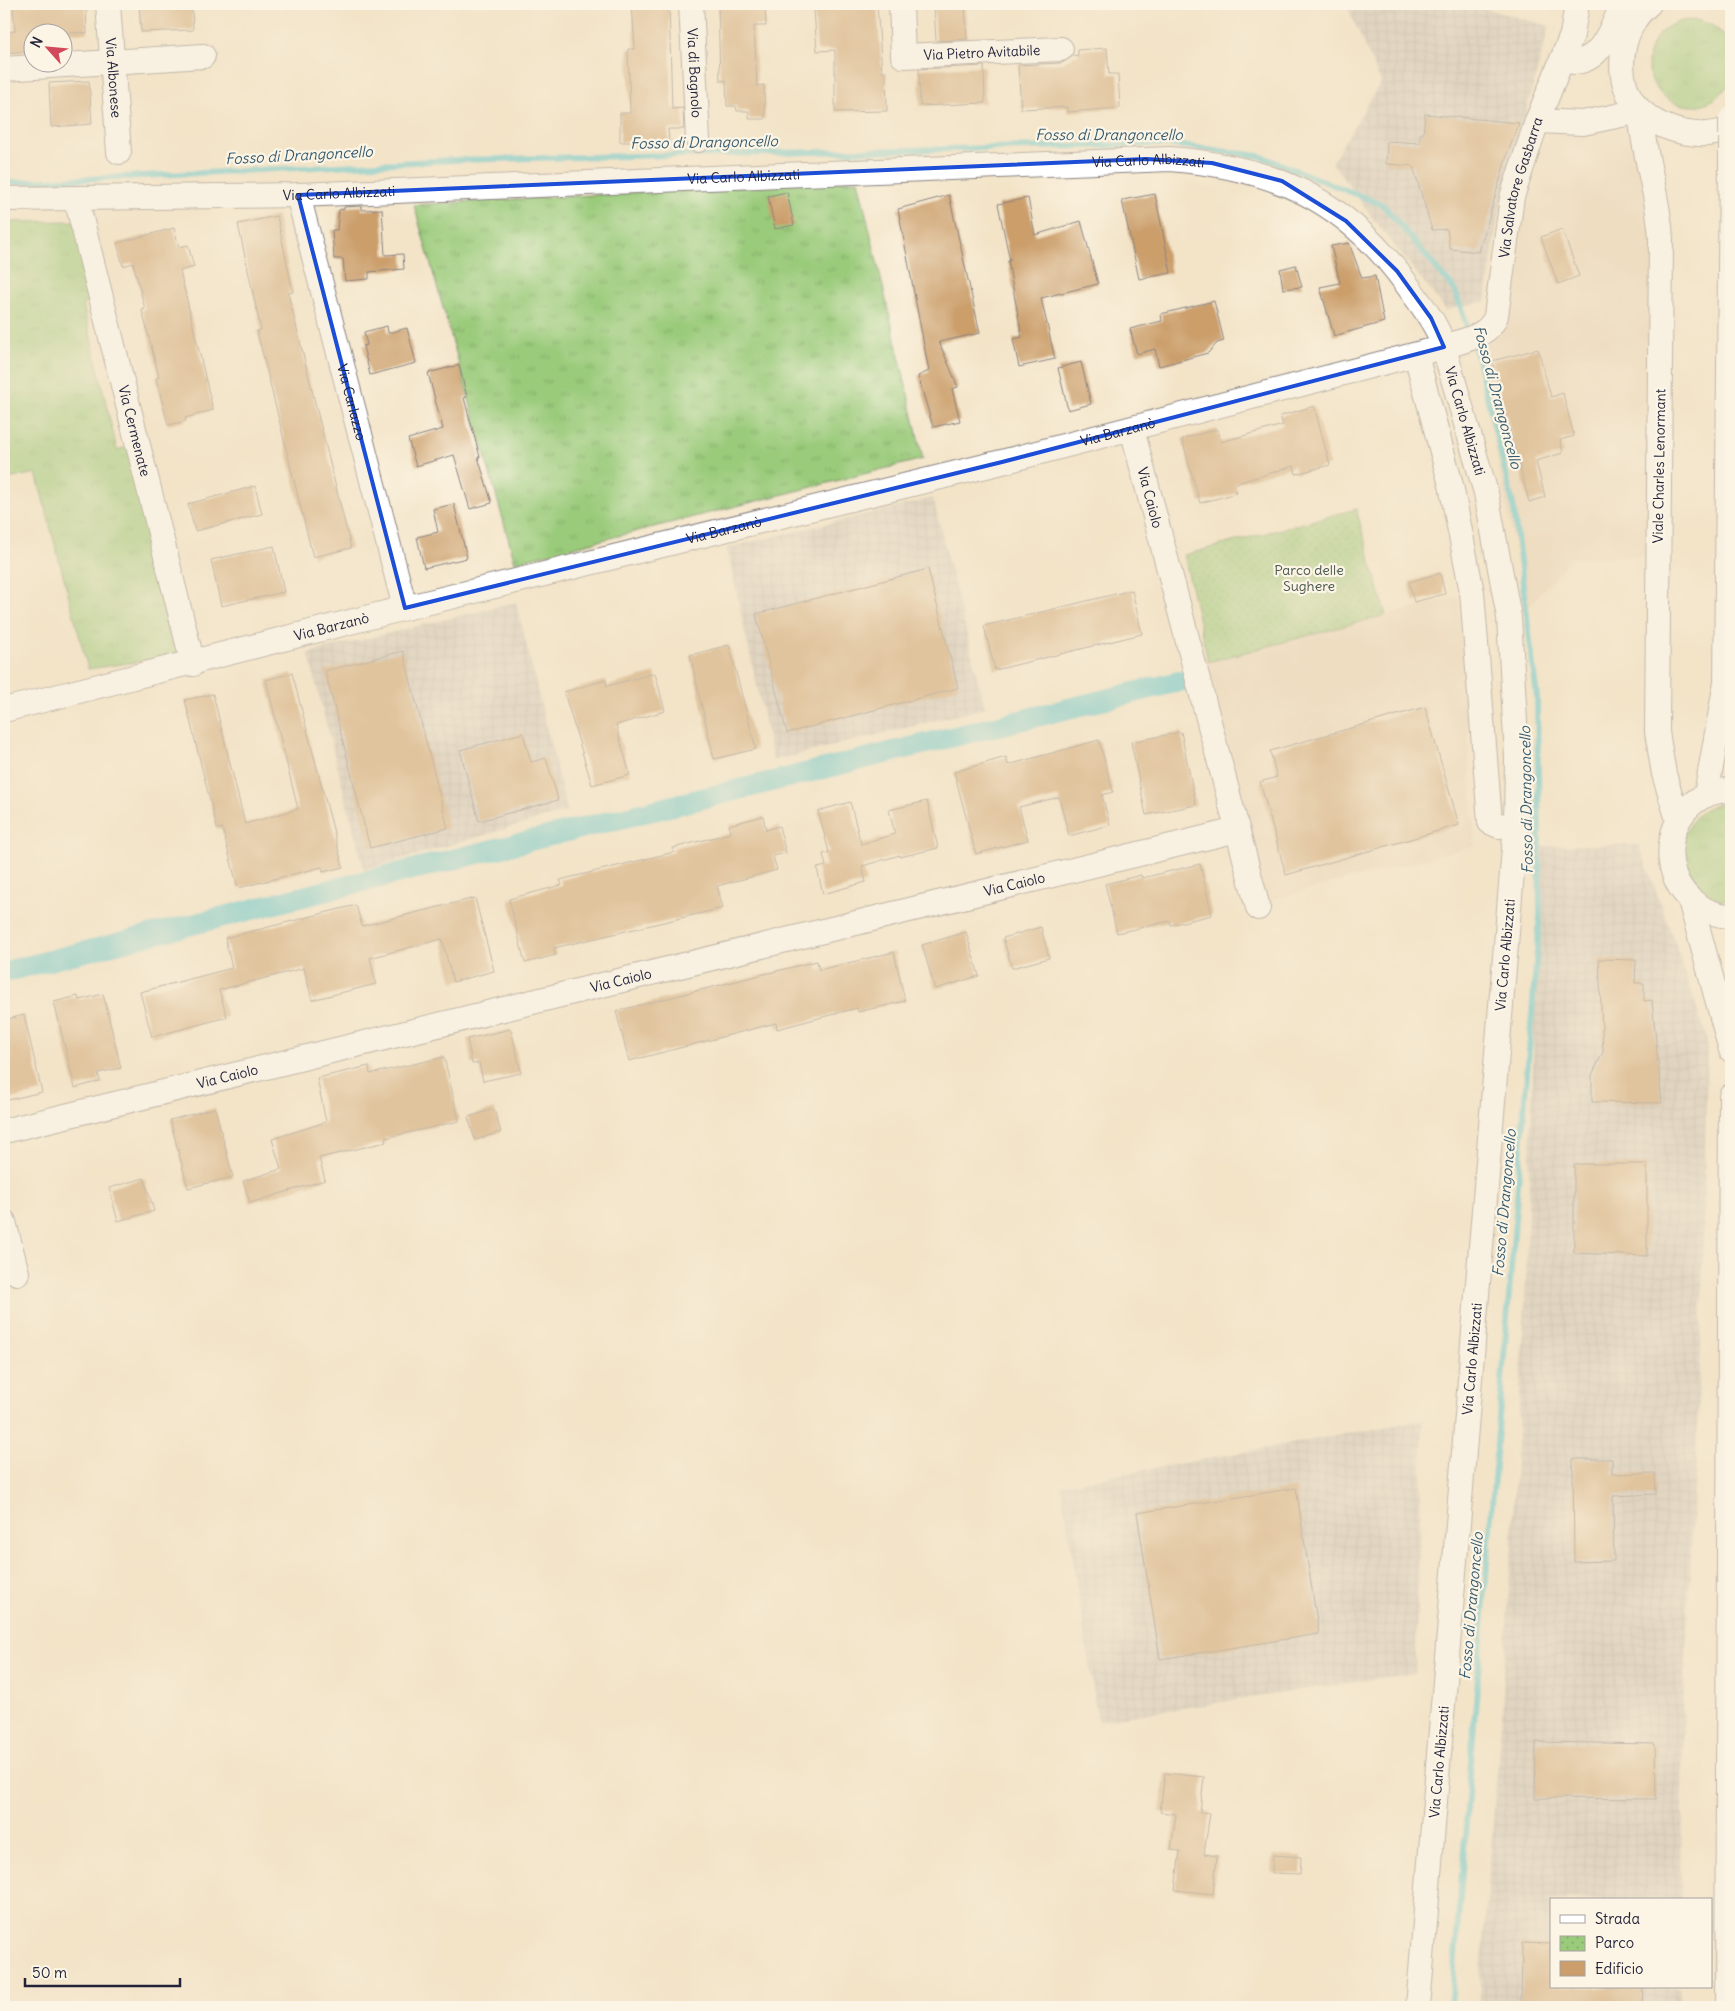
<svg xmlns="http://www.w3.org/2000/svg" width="1735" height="2011" viewBox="0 0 1735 2011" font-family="Delius,sans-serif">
  <defs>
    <pattern id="industrial-grid" width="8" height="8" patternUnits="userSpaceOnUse" patternTransform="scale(1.25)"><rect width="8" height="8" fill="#cbc3b8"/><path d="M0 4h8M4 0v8" fill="none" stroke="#aea79f"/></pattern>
    <pattern id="grass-tufts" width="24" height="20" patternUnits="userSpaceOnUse" patternTransform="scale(1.25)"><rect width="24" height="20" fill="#9acb7a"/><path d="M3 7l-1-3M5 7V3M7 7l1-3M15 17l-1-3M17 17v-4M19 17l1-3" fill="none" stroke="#84ae6a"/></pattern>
    <pattern id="park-dots" width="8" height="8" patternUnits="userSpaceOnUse" patternTransform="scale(1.25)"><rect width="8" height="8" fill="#9acb7a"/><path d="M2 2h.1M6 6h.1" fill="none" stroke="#84ae6a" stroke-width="1.8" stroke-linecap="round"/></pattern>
  </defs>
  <rect width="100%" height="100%" fill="#fcf5e5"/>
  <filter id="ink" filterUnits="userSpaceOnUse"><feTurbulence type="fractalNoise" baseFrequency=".02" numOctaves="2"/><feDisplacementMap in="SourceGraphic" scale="10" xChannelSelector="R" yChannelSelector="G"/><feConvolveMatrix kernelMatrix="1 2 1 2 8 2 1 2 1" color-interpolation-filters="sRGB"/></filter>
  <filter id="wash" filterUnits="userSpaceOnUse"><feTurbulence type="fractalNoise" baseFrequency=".0096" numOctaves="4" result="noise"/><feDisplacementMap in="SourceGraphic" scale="20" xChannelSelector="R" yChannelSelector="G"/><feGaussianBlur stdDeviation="1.12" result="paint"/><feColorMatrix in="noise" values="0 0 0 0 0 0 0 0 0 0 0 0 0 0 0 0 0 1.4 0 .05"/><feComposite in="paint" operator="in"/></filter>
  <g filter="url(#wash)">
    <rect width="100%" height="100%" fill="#f3e4c8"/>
    <g fill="#e8d4b7">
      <polygon points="1640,111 1661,239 1658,556 1571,558 1526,610 1478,359 1493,323 1537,121"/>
      <polygon points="1459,596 1475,846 1265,901 1208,662"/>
    </g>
    <g fill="url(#industrial-grid)">
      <polygon points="1346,4 1469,4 1549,26 1496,226 1486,301 1446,310 1371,216 1332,162 1381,82"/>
      <polygon points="933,498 985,708 773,761 727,548"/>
      <polygon points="516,602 567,811 364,870 308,653"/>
      <polygon points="1639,845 1679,954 1707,1039 1701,1350 1683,1710 1681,1900 1551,1900 1551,1987 1680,1987 1680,2007 1478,2007 1502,1712 1525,1305 1540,846"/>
      <polygon points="1423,1420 1415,1673 1098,1721 1061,1485"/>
    </g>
    <g fill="url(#grass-tufts)" stroke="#5e765a">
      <circle cx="1691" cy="63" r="43"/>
      <polygon points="858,180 923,459 515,562 414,205"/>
      <polygon points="75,221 94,301 83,304 117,450 131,446 181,647 177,653 170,657 88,669 36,473 4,480 4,222"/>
      <path d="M1731,802V900C1669,904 1663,806 1731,802Z"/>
    </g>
    <polygon fill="url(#park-dots)" stroke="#5e765a" points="1356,509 1386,615 1208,662 1184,555"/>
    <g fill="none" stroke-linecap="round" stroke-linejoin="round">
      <polyline stroke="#5ac6d0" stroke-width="6" points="4,183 454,160 1168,144 1260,156 1383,205 1455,290 1478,359 1513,504 1537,697 1540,915 1451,2007"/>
      <polyline stroke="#5ac6d0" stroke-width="21" points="4,972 333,889 1185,680"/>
    </g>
    <g id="blocks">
      <g fill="#cb9e6b">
        <polygon points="45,4 86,4 87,33 32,32 32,51 4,53 4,32 15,31 13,6"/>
        <polygon points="139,4 192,4 193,30 141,32"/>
        <polygon points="632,4 669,4 672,109 683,108 684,129 668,129 669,142 620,142 620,113 630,113 628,49 635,49"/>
        <polygon points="718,4 765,4 766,26 754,26 757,86 764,85 765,119 749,119 749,111 737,111 736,106 727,106 726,80 720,81"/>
        <polygon points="934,4 965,4 967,39 936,41"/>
        <polygon points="877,5 882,72 886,72 887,111 835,112 835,50 817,51 814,10"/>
        <polygon points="1107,48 1109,74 1118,74 1120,108 1067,112 1067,107 1021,109 1018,65 1062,63 1073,56 1078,55 1078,50"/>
        <polygon points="984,66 985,103 920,106 919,69"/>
        <polygon points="89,81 92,124 51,127 49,83"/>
        <polygon points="1425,114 1519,123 1507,155 1479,252 1450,249 1447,229 1432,230 1413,166 1386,164 1387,141 1420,143 1420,134 1423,134"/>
        <polygon points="787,192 794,225 775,229 768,196"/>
        <polygon points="1155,194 1171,273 1139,279 1122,200"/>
        <polygon points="949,195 980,333 939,342 958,387 952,389 960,421 933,427 918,376 929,371 898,209"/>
        <polygon points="1028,198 1035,235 1081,221 1098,284 1041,298 1055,359 1019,367 1013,339 1022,337 1008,261 1010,261 998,204"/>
        <polygon points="362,206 362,210 382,209 385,255 403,254 404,269 369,272 369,279 345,281 343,259 334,259 332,230 337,230 339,210 344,209 344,207"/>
        <polygon points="277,216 293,292 288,293 351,548 313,557 257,331 261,330 238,224"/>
        <polygon points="174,228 179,247 188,245 194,267 180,271 213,410 185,418 186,421 168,425 156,378 159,377 142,310 145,309 133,263 123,266 117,243"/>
        <polygon points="1562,229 1579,276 1558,284 1541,237"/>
        <polygon points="1349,243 1362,278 1375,276 1384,322 1334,336 1320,287 1340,283 1331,246"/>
        <polygon points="1296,265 1302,287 1283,289 1280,269"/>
        <polygon points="1214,301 1224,341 1217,343 1208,353 1159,366 1155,349 1137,354 1130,329 1162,321 1161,314"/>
        <polygon points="387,326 388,333 407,328 416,363 370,375 363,346 367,345 364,332"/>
        <polygon points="1538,349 1551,397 1563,393 1574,436 1560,440 1563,453 1536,461 1545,497 1529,502 1492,361"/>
        <polygon points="1081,362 1091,404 1068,410 1058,368"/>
        <polygon points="459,365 467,397 464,398 480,457 478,457 492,503 470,509 454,455 416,466 408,439 443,429 428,373"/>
        <polygon points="1314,406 1330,465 1296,474 1294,466 1234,484 1237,493 1200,503 1182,439 1217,429 1221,442 1283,425 1280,416"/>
        <polygon points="255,486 262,514 195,531 188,504"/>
        <polygon points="454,504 467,558 424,568 417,537 438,532 433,509"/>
        <polygon points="274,546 284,592 221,606 211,560"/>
        <polygon points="928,569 958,688 787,733 756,614"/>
        <polygon points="1440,573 1445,594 1414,602 1409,582"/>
        <polygon points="1132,590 1142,634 995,670 984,626"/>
        <polygon points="729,645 756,749 714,759 690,655"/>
        <polygon points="403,651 448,828 370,848 325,671"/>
        <polygon points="292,673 343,867 323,872 322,867 238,888 222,828 217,829 185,700 213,694 245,824 298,809 266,680"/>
        <polygon points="655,673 665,711 616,725 630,775 592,785 564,692 606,680 607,686"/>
        <polygon points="1425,707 1459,825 1286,875 1260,782 1277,777 1270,751"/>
        <polygon points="1181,732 1196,805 1146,815 1131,742"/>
        <polygon points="523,733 531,762 546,758 558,800 479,821 460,750"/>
        <polygon points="1099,740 1113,792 1102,795 1110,825 1069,836 1059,797 1019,807 1028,840 976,854 954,772 1006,757 1008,765"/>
        <polygon points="927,801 938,848 900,857 900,855 862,866 866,882 823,894 817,868 826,866 823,854 829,852 818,811 850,802 861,844 895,834 889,810"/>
        <polygon points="763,816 766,830 779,826 786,853 773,856 777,870 717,886 723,908 554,948 556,955 525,963 509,899 562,885 560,880 674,852 673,848 731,833 729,825"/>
        <polygon points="1200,864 1212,915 1171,925 1170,921 1117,933 1105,884 1141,875 1142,878"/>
        <polygon points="475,898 494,971 453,982 442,939 370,958 376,984 312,1000 304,968 219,990 227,1017 152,1037 140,992 232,968 225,938 356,905 362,926"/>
        <polygon points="1041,927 1049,958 1012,968 1003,938"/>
        <polygon points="966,932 979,976 935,989 922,945"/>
        <polygon points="894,952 905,1001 858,1012 857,1008 777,1029 776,1023 629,1061 616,1011 817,961 819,970"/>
        <polygon points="1599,959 1636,960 1635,983 1644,983 1644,1001 1652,1000 1662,1103 1592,1102 1592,1075 1603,1052"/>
        <polygon points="103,994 121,1068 98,1073 100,1081 75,1088 54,1002 78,996 79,1000"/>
        <polygon points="24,1015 42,1092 4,1101 4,1020"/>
        <polygon points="511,1029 521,1073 483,1081 479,1063 472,1064 467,1039"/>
        <polygon points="444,1057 459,1121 385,1138 386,1142 319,1158 325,1180 250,1203 243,1181 281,1169 272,1139 326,1122 317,1078 369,1066 370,1074"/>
        <polygon points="215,1108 233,1177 188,1188 170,1120"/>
        <polygon points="494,1109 501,1132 475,1140 468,1117"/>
        <polygon points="1574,1164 1647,1164 1647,1256 1574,1253"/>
        <polygon points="144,1178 154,1211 118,1221 109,1188"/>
        <polygon points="1573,1459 1612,1459 1612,1474 1655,1473 1656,1494 1613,1496 1614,1561 1574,1562"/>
        <polygon points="1296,1488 1319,1634 1160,1659 1137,1513"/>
        <polygon points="1536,1742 1655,1744 1656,1799 1535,1798"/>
        <polygon points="1165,1773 1204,1777 1200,1812 1210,1813 1204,1854 1217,1856 1213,1894 1175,1890 1180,1851 1171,1850 1176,1814 1160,1812"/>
        <polygon points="1273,1855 1301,1857 1300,1874 1272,1873"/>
        <polygon points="1522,1943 1551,1944 1551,1987 1644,1987 1643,2007 1521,2007"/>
      </g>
    </g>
  </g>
  <g filter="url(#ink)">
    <use href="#blocks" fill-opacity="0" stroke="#8a8382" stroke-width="1"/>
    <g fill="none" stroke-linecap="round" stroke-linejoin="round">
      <defs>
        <g id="minor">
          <path id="s1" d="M108,4L119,152"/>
          <path id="s2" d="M691,4L698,140"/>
          <path id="s3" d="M901,4L903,56L1061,49"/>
          <path d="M1649,4C1619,28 1611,84 1641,111C1663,132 1703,141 1731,128"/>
          <path d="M1562,60C1599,71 1610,30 1623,4"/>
          <polyline points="4,69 203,56"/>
          <path d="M1537,121L1583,123L1640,111C1643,155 1659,196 1661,239L1657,732L1664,774L1678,820"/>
          <path id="s4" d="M298,195L405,608"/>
          <path id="s5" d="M76,198L193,664"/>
          <path id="s6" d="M4,199L298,195L1170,159C1274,167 1346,199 1408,286C1420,303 1434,320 1442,341L1486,493L1509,617L1517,757L1516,824L1418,2007"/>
          <polyline points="1416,355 1451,485 1472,592 1490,822 1499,826 1516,824"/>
          <path id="s7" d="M1132,429L1258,908"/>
          <path id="s8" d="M4,710L405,608L1002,462L1444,347C1463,340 1489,337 1496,316L1512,197L1537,121L1572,35L1577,4"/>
          <path d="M1731,790C1669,790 1648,872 1699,906C1708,912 1720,916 1731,916"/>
          <polyline points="1706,795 1726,682 1731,166"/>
          <polyline points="1690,900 1731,1050"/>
          <path id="s9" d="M4,1131L1237,830"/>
          <polyline points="4,1222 17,1273"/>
          <polyline points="1727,2007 1731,1096"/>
        </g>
      </defs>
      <use href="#minor" stroke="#8a8382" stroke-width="26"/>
      <use href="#minor" stroke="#fff" stroke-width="24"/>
      <defs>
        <polyline id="minor-bridge" points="1731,166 1731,119"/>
      </defs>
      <use href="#minor-bridge" stroke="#8a8382" stroke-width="26" stroke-linecap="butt"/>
      <use href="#minor-bridge" stroke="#fff" stroke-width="24"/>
    </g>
  </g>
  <path d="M0 0H1735V2011H0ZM1146,159L1212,163L1282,181L1346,221L1397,271L1431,318L1444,347L1002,462L405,608L298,195Z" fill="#f3e4c8" fill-opacity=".55" fill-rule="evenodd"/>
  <path fill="none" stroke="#1d4ed8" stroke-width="4" stroke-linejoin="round" d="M1146,159L1212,163L1282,181L1346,221L1397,271L1431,318L1444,347L1002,462L405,608L298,195Z"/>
  <g text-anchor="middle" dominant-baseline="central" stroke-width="4.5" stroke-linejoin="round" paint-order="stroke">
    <g font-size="14" fill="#22223b" stroke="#fcf5e5">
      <text stroke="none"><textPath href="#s3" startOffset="131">Via Pietro Avitabile</textPath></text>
      <text stroke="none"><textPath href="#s2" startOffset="69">Via di Bagnolo</textPath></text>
      <text stroke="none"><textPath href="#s1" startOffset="74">Via Albonese</textPath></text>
      <text stroke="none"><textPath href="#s6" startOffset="1145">Via Carlo Albizzati</textPath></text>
      <text stroke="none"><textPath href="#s6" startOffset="740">Via Carlo Albizzati</textPath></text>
      <text stroke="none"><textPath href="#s8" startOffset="1679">Via Salvatore Gasbarra</textPath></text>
      <text stroke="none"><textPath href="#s6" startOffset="335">Via Carlo Albizzati</textPath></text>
      <text stroke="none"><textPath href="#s4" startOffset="214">Via Carlazzo</textPath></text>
      <text stroke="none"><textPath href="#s6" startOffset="1595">Via Carlo Albizzati</textPath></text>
      <text stroke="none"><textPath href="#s5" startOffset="240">Via Cermenate</textPath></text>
      <text stroke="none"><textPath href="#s8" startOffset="1148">Via Barzanò</textPath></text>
      <text transform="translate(1659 466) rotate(-89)">Viale Charles Lenormant</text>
      <text stroke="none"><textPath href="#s7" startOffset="71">Via Caiolo</textPath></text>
      <text stroke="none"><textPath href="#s8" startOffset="742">Via Barzanò</textPath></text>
      <text stroke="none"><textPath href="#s8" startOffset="338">Via Barzanò</textPath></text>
      <text stroke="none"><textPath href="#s9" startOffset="1040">Via Caiolo</textPath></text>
      <text transform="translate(1505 955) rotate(-85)">Via Carlo Albizzati</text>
      <text stroke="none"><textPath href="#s9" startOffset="635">Via Caiolo</textPath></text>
      <text stroke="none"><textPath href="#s9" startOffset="230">Via Caiolo</textPath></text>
      <text transform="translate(1472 1359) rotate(-85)">Via Carlo Albizzati</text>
      <text transform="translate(1439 1762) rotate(-85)">Via Carlo Albizzati</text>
    </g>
    <g font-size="14" fill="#46554e" stroke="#fcf5e5">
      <text x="1309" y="570">Parco delle<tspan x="1309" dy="16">Sughere</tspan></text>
    </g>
    <g font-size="15" font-style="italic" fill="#365b6f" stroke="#fcf5e5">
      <text x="1109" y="134">Fosso di Drangoncello</text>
      <text transform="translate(704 142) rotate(-1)">Fosso di Drangoncello</text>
      <text transform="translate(299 155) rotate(-3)">Fosso di Drangoncello</text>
      <text transform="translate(1498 397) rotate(75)">Fosso di Drangoncello</text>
      <text transform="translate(1526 800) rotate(-91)">Fosso di Drangoncello</text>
      <text transform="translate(1504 1203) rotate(-85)">Fosso di Drangoncello</text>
      <text transform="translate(1471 1606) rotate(-85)">Fosso di Drangoncello</text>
    </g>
  </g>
  <rect width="1735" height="2011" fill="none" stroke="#fcf5e5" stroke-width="20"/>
  <rect x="1550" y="1898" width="162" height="90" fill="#fcf5e5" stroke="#a5a1a1"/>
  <rect x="1560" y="1915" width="25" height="8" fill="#ffffff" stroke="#a5a1a1"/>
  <text x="1595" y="1924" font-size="15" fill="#22223b">Strada</text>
  <rect x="1560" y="1936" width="25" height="15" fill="url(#park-dots)" stroke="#a5a1a1"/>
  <text x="1595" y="1948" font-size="15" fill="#22223b">Parco</text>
  <rect x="1560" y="1961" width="25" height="15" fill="#cb9e6b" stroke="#a5a1a1"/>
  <text x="1595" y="1974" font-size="15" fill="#22223b">Edificio</text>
  <g transform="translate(48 48) rotate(297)"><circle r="24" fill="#fcf5e5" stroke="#a5a1a1"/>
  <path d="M0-4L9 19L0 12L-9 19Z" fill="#d1495b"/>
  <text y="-8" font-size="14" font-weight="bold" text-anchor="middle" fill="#22223b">N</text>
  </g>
  <path d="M25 1978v8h155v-8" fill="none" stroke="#22223b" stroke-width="2.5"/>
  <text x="32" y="1978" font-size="15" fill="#22223b" stroke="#fcf5e5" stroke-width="4" paint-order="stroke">50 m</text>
</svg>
